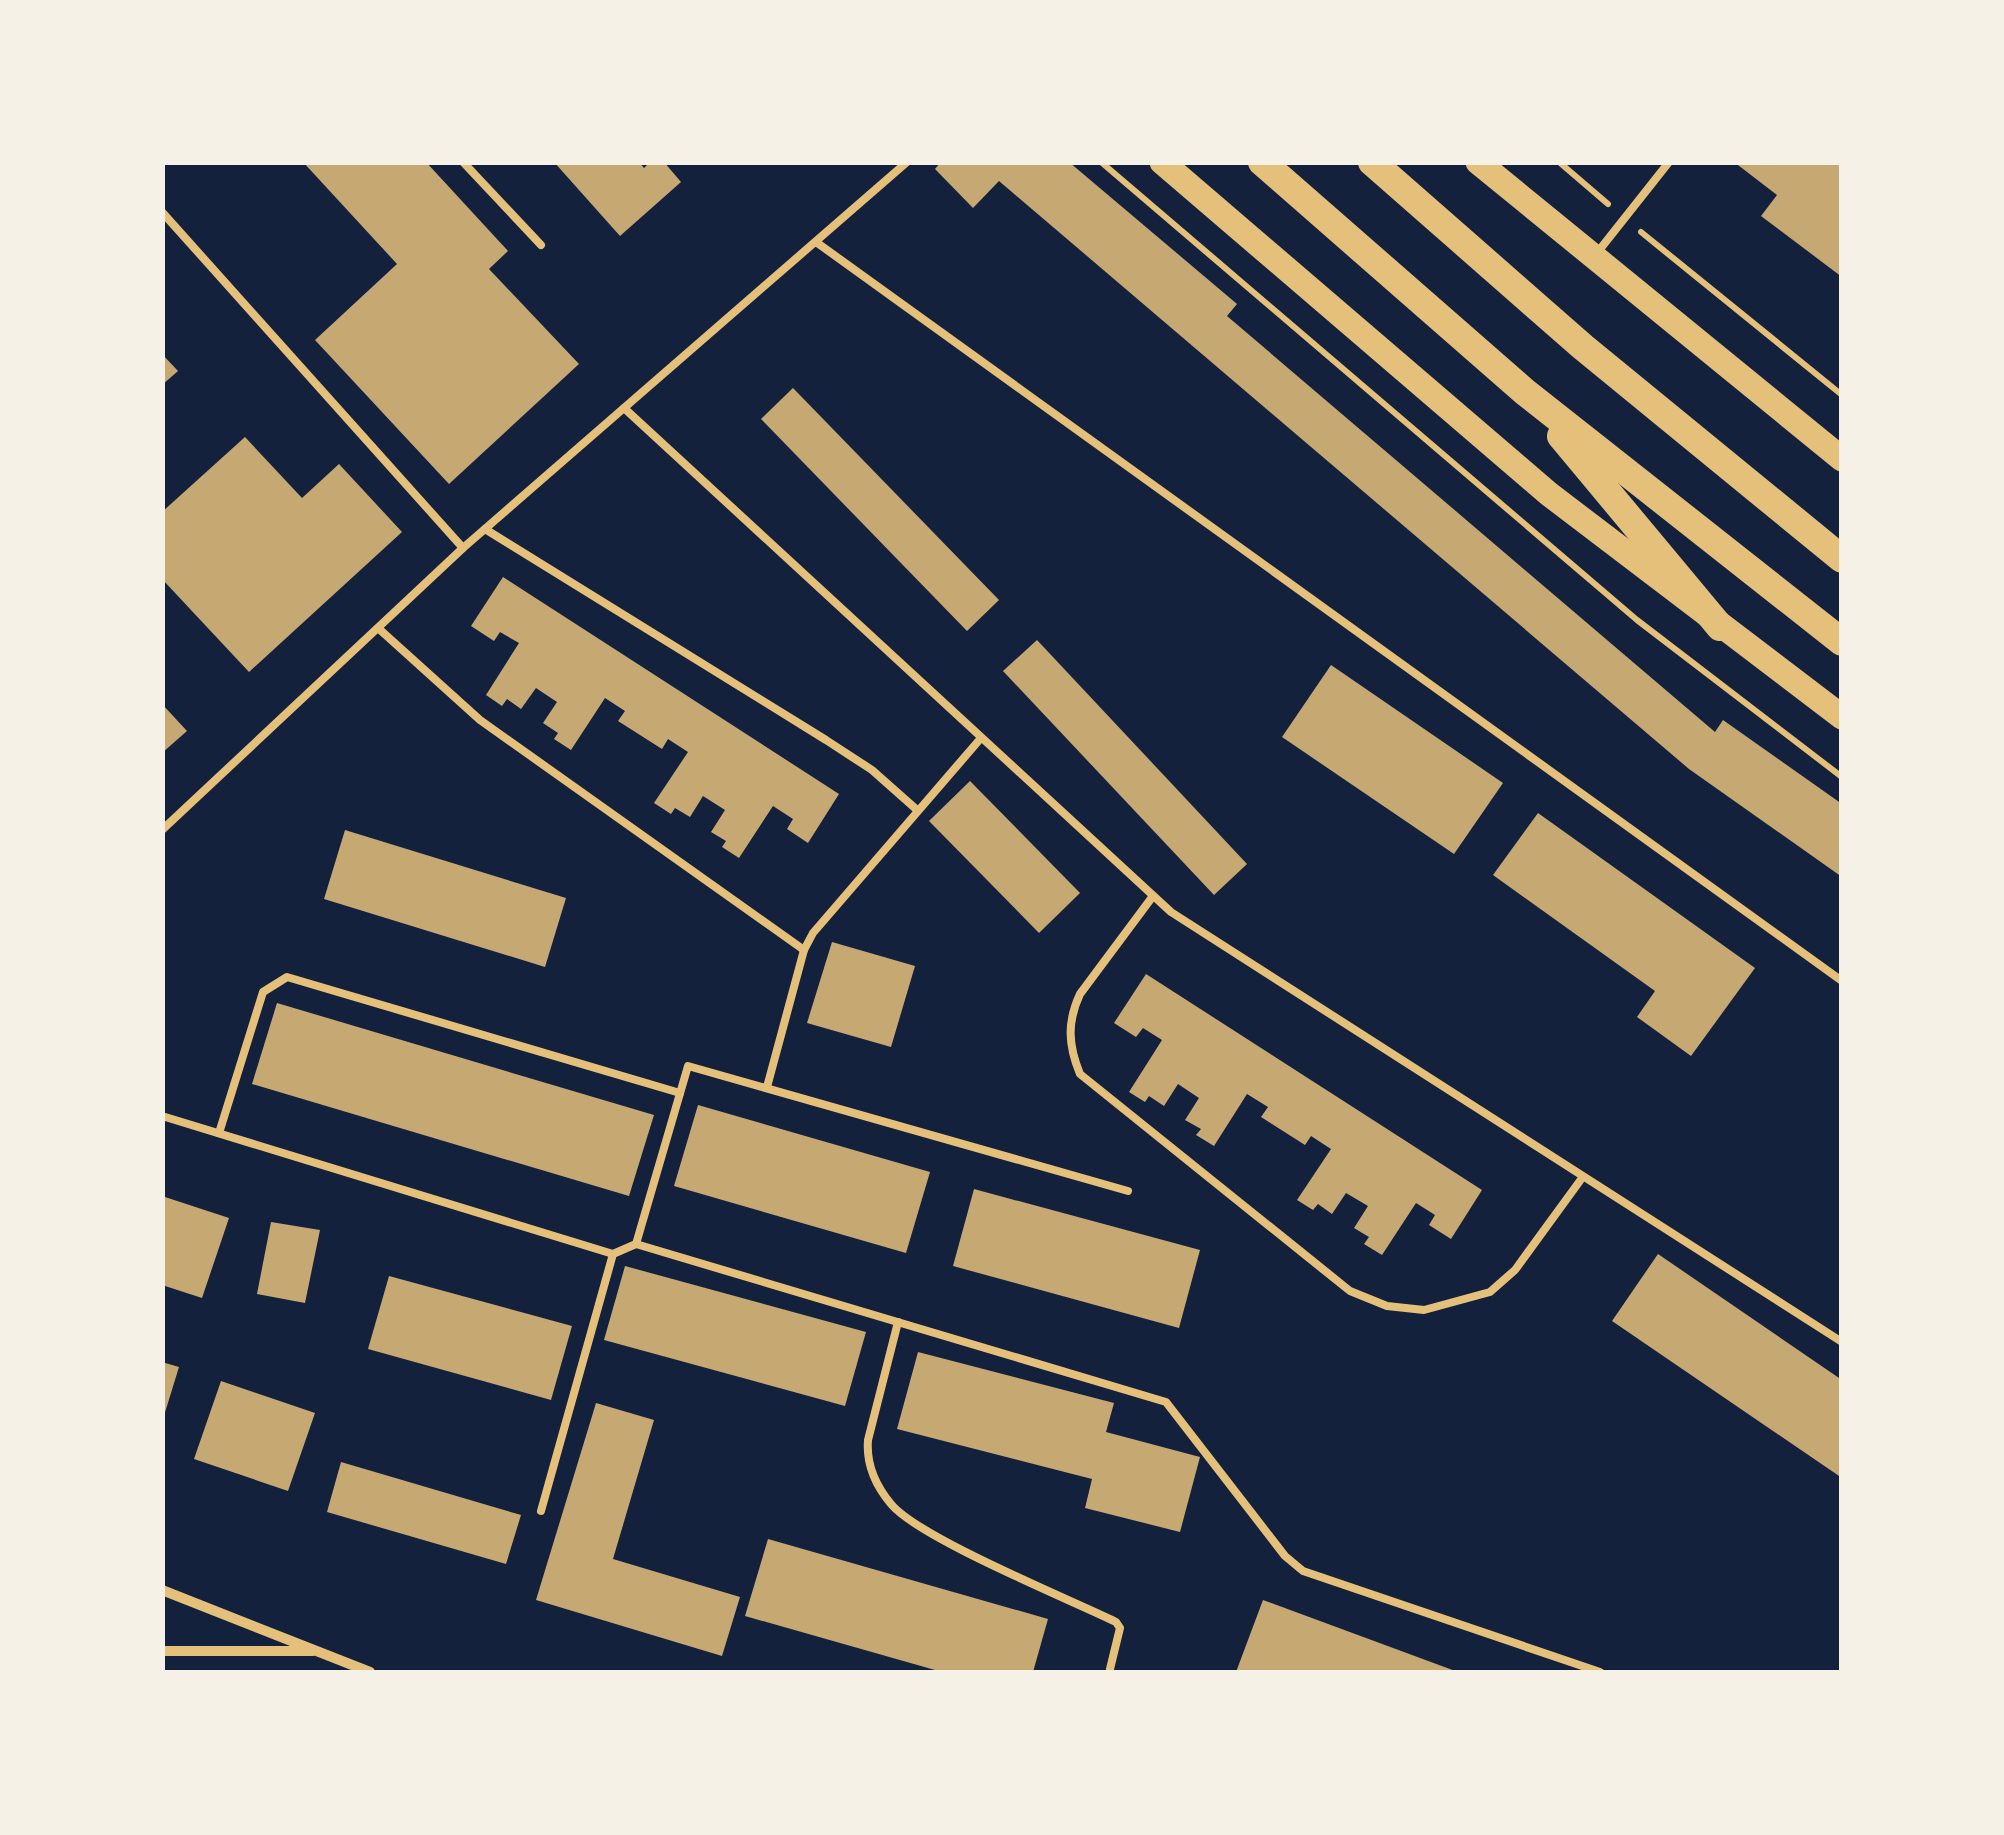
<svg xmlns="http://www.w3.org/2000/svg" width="2004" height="1835" viewBox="0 0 2004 1835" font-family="Georgia,serif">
  <rect width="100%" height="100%" fill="#14213d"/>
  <g fill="#c6a872">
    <polygon points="303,162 426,162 508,251 489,269 579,364 449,484 315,340 397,264"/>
    <polygon points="554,162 639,162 644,168 650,162 664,162 681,182 620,236"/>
    <polygon points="941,162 1069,162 1237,304 1227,316 1715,732 1723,720 1842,804 1842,877 1689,769 999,181 973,208 935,169"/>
    <polygon points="1734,162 1842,162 1842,277 1761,216 1777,195"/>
    <polygon points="162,354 178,371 162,385"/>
    <polygon points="793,388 999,600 967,631 761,419"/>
    <polygon points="245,437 302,498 339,464 402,532 249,672 162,579 162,512"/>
    <polygon points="503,577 839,794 808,843 787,829 793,819 773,806 739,858 722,847 726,841 711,832 725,810 703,796 690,817 675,808 671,814 654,803 688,752 668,739 662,749 618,721 625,711 605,698 571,750 554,739 558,733 543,723 557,702 536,688 521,709 507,699 502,706 486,695 519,643 500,632 494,641 471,626"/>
    <polygon points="1037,640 1247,864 1214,895 1003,671"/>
    <polygon points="1331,665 1503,783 1454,854 1282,737"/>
    <polygon points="162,704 187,731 162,753"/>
    <polygon points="970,781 1080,893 1039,933 929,821"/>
    <polygon points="1538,813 1755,968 1691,1056 1637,1017 1655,991 1493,875"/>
    <polygon points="345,830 566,898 545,967 324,899"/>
    <polygon points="832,942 915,966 891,1047 807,1023"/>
    <polygon points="1146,974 1482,1190 1451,1239 1429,1225 1435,1215 1416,1203 1382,1255 1364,1244 1369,1237 1354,1228 1368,1206 1346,1193 1332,1214 1318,1204 1313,1210 1297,1200 1331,1149 1311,1136 1305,1145 1261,1117 1268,1107 1247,1094 1214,1146 1196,1135 1201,1129 1185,1120 1199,1098 1178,1084 1164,1106 1149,1096 1145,1102 1129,1092 1162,1040 1143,1028 1136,1037 1114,1023"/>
    <polygon points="277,1003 654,1115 629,1196 252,1084"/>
    <polygon points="698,1105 930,1172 906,1253 674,1186"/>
    <polygon points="974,1189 1200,1250 1179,1328 953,1266"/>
    <polygon points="162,1196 229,1218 202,1298 162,1285"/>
    <polygon points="271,1222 320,1230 305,1303 257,1294"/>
    <polygon points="1658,1254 1842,1380 1842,1478 1612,1321"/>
    <polygon points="625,1266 866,1332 845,1406 604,1340"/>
    <polygon points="389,1276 572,1326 551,1400 368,1349"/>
    <polygon points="918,1352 1114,1403 1106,1432 1200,1457 1180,1532 1085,1508 1092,1479 897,1429"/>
    <polygon points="162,1362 179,1367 163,1419 162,1419"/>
    <polygon points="221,1381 315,1413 288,1491 194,1459"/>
    <polygon points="596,1403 654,1420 613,1559 740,1597 722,1656 536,1600"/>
    <polygon points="341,1462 521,1515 506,1564 327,1512"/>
    <polygon points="768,1539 1048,1619 1033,1672 942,1672 745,1616"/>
    <polygon points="1263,1600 1458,1672 1236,1672"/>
  </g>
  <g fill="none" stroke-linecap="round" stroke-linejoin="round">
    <g stroke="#e5c07b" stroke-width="6">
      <polyline points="1101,162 1637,620 1842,777"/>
      <polyline points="1559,162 1608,204"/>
      <polyline points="1641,232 1842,395"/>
    </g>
    <g stroke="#e5c07b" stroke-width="8">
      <polyline points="463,162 541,245"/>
      <polyline points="162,212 463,548"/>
      <polyline points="816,242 1842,981"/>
      <polyline points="1597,253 1669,162"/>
      <polyline points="624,408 1171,912 1842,1342"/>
      <polyline points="485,529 826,740 872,770 916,809"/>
      <polyline points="378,628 480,720 804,950"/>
      <polyline points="162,830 463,548 907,162"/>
      <path d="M1153,896L1080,994C1067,1022 1068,1045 1080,1074L1350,1291L1387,1306L1424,1310L1490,1292L1515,1270L1582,1178"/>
      <polyline points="767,1087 804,950 813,933 981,738"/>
      <polyline points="162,1116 613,1254"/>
      <polyline points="219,1133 263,992 287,977 680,1093"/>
      <polyline points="636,1244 1166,1402 1285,1556 1303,1571 1600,1672"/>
      <path d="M898,1322L868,1440C866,1465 875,1485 891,1504C919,1538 1069,1599 1116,1622L1120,1628L1110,1669"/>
      <polyline points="541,1511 613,1254 636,1244 688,1066 1128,1191"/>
    </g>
    <g stroke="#e5c07b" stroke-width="10">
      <polyline points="162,1590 370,1672"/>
      <polyline points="162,1651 313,1651"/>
    </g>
    <g stroke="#e5c07b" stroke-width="25">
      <polyline points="1162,162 1549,494 1842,717"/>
      <polyline points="1478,162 1842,459"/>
    </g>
    <g stroke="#e5c07b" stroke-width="28">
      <polyline points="1262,162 1525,392 1842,642"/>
      <polyline points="1372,162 1583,347 1842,559"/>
      <polyline points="1561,436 1720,627"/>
    </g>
  </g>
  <rect width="2004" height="1835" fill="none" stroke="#f6f1e7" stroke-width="330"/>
</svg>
